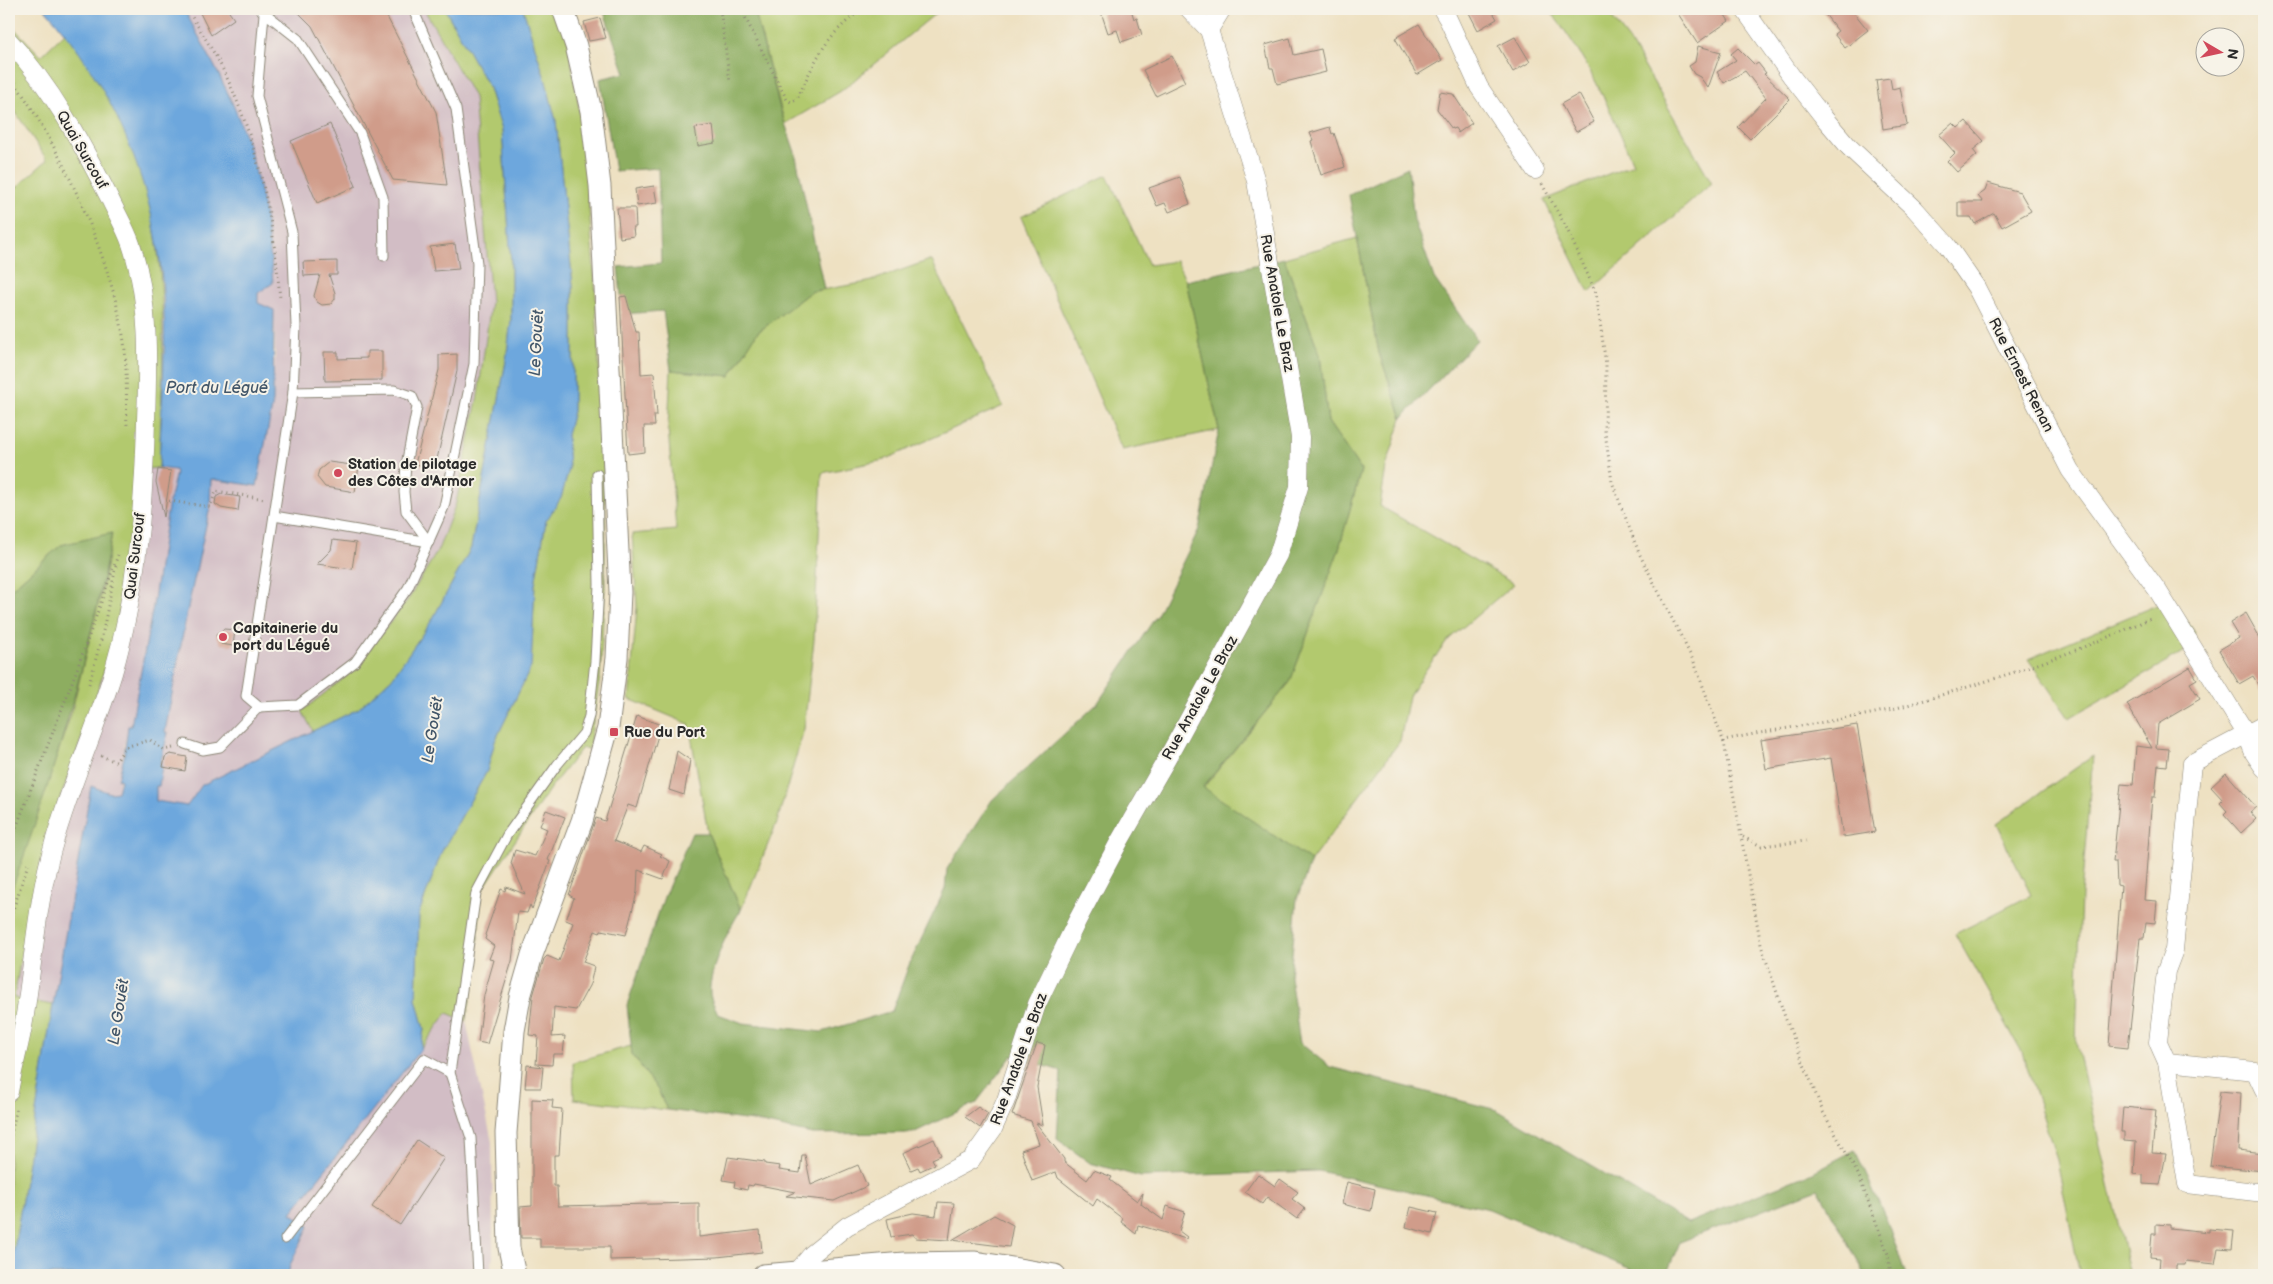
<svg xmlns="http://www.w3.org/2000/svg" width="2273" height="1284" viewBox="0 0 2273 1284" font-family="'Balsamiq Sans',sans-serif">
  <rect width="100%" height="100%" fill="#f7f3e8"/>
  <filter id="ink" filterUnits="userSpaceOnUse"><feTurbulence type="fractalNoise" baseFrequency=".02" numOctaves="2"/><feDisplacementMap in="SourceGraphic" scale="10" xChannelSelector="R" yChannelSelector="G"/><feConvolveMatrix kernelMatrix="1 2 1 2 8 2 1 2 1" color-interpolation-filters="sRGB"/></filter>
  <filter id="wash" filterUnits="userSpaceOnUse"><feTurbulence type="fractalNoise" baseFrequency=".0096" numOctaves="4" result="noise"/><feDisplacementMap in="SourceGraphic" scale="20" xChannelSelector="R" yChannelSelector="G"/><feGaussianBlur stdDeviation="1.12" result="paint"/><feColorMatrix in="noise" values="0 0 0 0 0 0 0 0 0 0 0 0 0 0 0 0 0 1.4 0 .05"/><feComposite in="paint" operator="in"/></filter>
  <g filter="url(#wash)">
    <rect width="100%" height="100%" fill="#eee1c2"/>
    <g fill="#d2bdc5">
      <polygon points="184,9 424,9 474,97 491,302 478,395 456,503 438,550 409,598 353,671 302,710 313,731 202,785 187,806 155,801 154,799 156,786 159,786 162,766 160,764 164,750 165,732 187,612 210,507 211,479 257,486 273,402 275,352 274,311 258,303 258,292 273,283 270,246 252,158 239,119 222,81"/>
      <polygon points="159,468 175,470 176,473 169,501 153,606 131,726 128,726 125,742 118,793 110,793 91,786 53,1005 14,998 29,909 140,469"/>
      <polygon points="447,1013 466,1021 492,1142 493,1257 490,1275 288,1275 290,1265 309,1226 290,1213"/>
    </g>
    <g fill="#b2c96e" stroke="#6e7a4c">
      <polygon points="424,9 445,9 489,88 502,130 511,262 511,320 506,361 471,548 432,620 392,678 358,709 313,731 302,711 353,671 409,598 438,550 456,503 478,395 491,302 474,97"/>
      <polygon points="523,9 556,9 567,35 583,133 595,282 605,487 605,588 600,678 589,749 582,748 551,787 481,892 476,969 466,1021 447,1013 421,1049 424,1029 416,999 419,913 442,851 487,771 495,741 531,667 535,584 546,521 561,498 569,469 567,435 573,411 573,286 556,121 546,82"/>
      <polygon points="754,9 941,9 841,91 785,124"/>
      <path d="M1548,9H1605L1629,40L1712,183L1589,292L1544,200L1633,164C1611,110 1586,54 1548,9Z"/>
      <path d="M9,23L41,56L66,32C82,57 100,81 114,106C175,222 163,342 159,468L140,469L134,528L115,636L94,703L50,828L29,909L14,998L53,1005L10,1275H9V897L71,714L102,589L112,534L61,545L9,591V194L47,160L9,102Z"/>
      <polygon points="1107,175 1149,265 1176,261 1186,281 1219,430 1122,450 1021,217"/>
      <polygon points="1357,238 1379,353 1402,418 1386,467 1380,506 1514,584 1449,639 1427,668 1409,696 1400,741 1311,861 1203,788 1290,682 1338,552 1361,470 1328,422 1320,355 1284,258"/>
      <polygon points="927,261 932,261 1003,406 884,460 822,473 814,640 804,729 777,822 741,910 708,833 689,724 629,699 637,607 632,534 676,530 668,428 671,370 730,376 757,333 810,292 868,282"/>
      <polygon points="2171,599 2195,633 2181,654 2069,718 2028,659"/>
      <polygon points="2093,756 2081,895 2076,1042 2130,1275 2080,1275 2057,1160 2022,1052 1955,934 2031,895 1996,824"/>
      <polygon points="631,1046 632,1054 658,1090 667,1110 574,1099 573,1062"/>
    </g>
    <g fill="#8dad61" stroke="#5c6c46">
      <polygon points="603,9 754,9 781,112 795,152 824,289 810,292 757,333 730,376 671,370 663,311 623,314 618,267 661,263 658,168 615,171 600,79 625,73"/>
      <polygon points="1408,167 1414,220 1434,278 1477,340 1402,418 1379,353 1349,195"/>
      <path d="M1284,258L1320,355L1328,422L1361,470L1338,552L1290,682L1203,787L1311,861L1297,899L1290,977L1300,1043L1330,1067L1497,1110L1688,1223L1811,1173L1855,1150L1887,1221L1906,1275H1864L1863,1270L1818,1189L1680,1242L1666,1275H1645L1489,1209L1319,1171L1141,1177L1090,1163L1057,1139L1061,1071L1012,1056L976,1103L913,1133L812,1134L753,1121L667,1110L658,1090L632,1054L627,1005L664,897L692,833H708L741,910C729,927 708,972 710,993C710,999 716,1008 718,1014L743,1023L822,1032L892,1011L909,965L945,889L947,869L992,800L1097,704L1157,615L1199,529L1219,430L1186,281Z"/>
      <path d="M112,533C89,658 53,778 9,897V591L61,545Z"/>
    </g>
    <path fill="#6da7dd" stroke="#4c6984" d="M45,9H184C203,45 224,81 239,119C259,171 269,228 273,283L258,293V303L274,310L273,402L257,486L211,479L210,507L187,612L165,732L168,733L160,764L162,766L159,786H156V801L187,806L202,785L358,709L392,678L432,620L471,548L506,361L511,320V262L502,130L489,88L445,9H523L546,82L556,121L573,286V411L567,435L569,469L561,498L546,521L535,584L531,667L495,741L487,771L442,851L419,913L416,999L424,1029L421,1049L291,1213L309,1226L290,1265L288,1275H10L53,1005L91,786L110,793L118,792L121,780L118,779L124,757L128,726H131L153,606L169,501L176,473L175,470L159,468C161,406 168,340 162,279C152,178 112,85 45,9Z"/>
    <g id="blocks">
      <g fill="#d09c8a">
        <polygon points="198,9 227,9 234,19 211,35"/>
        <polygon points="295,9 383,9 436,112 447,185 393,180 312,26"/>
        <polygon points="1100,9 1131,9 1134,19 1137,18 1142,35 1121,42 1117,30 1108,33"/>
        <polygon points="1467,9 1491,9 1497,19 1478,30"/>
        <polygon points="1675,9 1721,9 1729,21 1697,43"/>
        <polygon points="1821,9 1851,9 1868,30 1845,48 1834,34 1838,31"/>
        <polygon points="600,18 606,38 589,41 584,22"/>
        <polygon points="1419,24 1442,60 1417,75 1395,38"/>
        <polygon points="1515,37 1530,62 1513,72 1498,46"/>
        <polygon points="1290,38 1294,55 1321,49 1326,72 1277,84 1273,68 1270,68 1265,45"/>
        <polygon points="1698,46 1721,52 1708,88 1700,77 1694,74 1689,66 1695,62"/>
        <polygon points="1738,48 1755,65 1758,63 1766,73 1764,74 1790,99 1750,139 1738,127 1766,98 1745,71 1724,83 1717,72 1736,60 1731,54"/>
        <polygon points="1172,56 1185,82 1156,96 1143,70"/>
        <polygon points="1890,78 1892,89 1900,87 1907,125 1883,129 1876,80"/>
        <polygon points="1440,92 1453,94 1472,123 1458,133 1455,128 1452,129 1437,109"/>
        <polygon points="1579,94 1594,122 1576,132 1561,104"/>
        <polygon points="1966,121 1984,141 1973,150 1977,155 1957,172 1947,161 1955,153 1939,135 1953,123 1958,128"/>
        <polygon points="330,124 356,186 317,203 291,141"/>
        <polygon points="713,125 715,143 698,146 695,128"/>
        <polygon points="1330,127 1332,134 1334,133 1345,167 1321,175 1311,141 1313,140 1310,133"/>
        <polygon points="1180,177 1190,204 1169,212 1165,203 1157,206 1149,188"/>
        <polygon points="1988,183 2020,192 2031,211 2002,227 1994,213 1975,224 1971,217 1958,217 1958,202 1983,202 1978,196 1985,191"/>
        <polygon points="654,186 657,203 637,206 635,189"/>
        <polygon points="617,208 635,208 636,227 633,227 634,236 620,238"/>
        <polygon points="455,244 459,269 434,271 430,247"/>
        <polygon points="337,261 337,275 329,275 335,293 335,299 331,304 322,305 317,302 314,296 320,275 304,276 303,262"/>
        <polygon points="626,296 636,332 639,332 641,374 654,373 657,415 654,415 655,426 644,426 645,452 628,454 620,297"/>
        <polygon points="367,351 382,351 382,380 325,381 324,352 338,352 338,359 367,358"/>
        <polygon points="457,354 457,371 435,468 415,464 439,370 439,355"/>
        <polygon points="329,462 359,466 355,492 325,487 317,477 319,470"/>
        <polygon points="158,469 171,471 164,517 156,482"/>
        <polygon points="221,494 240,497 238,511 221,508 215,504 216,497"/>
        <polygon points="333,540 356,543 352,569 317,564 331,550"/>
        <polygon points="2246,613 2264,645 2264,695 2253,676 2239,684 2219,650 2239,638 2230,623"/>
        <polygon points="224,629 235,630 233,646 221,644 216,635"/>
        <polygon points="2190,667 2197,679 2190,683 2200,699 2158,724 2156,748 2169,749 2167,766 2158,765 2155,797 2152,797 2144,900 2157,901 2155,923 2146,922 2144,938 2140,938 2128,1048 2109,1046 2121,886 2117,885 2116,862 2113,862 2121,784 2133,785 2136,746 2152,748 2127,704"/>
        <polygon points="637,716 661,725 637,808 628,805 614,841 641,852 644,846 662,854 660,856 670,861 663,879 638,870 637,892 626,935 601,930 600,933 595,931 583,962 594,966 593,972 590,984 576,1010 554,1007 552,1037 565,1036 563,1054 553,1054 552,1065 536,1064 538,1036 529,1035 533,996 544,959 547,956 559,961 573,923 566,920 574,898 569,895 596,818 605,821"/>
        <polygon points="1857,725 1875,832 1843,837 1831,758 1766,769 1761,740"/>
        <polygon points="677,751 690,760 684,795 669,790"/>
        <polygon points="170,754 187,757 185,771 163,767 165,757"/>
        <polygon points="2226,773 2256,807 2250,812 2256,819 2241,833 2224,814 2227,811 2220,803 2223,800 2211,787"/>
        <polygon points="546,810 565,817 548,860 550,861 532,909 530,905 527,913 518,912 512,961 487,1044 478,1042 484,995 494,960 489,959 494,946 485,939 486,936 485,935 501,889 505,891 506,887 525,894 511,863 515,850 535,856 547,829 540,826"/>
        <polygon points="1037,1043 1045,1045 1037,1087 1043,1125 1036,1123 1064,1159 1064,1162 1087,1180 1094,1170 1112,1177 1110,1180 1137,1201 1143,1193 1141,1204 1163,1220 1167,1206 1185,1212 1179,1231 1187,1237 1186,1239 1138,1225 1136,1234 1121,1222 1123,1219 1097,1199 1093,1206 1058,1178 1056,1172 1032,1181 1021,1150 1039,1144 1031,1121 1012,1115"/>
        <polygon points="527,1065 543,1067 541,1088 525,1088"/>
        <polygon points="2220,1091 2241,1093 2238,1150 2264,1153 2264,1171 2210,1166"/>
        <polygon points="532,1099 553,1100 552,1108 562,1109 559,1155 554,1155 554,1186 557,1186 558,1206 699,1203 699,1237 760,1230 762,1252 717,1257 610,1260 610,1247 540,1247 540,1238 521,1238 520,1207 532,1206"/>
        <polygon points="978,1107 988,1114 980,1128 965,1117"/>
        <polygon points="2123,1107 2156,1110 2152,1153 2166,1154 2160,1185 2143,1184 2143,1175 2134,1174 2136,1142 2124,1141 2124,1132 2121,1132"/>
        <polygon points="934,1139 941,1155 932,1159 935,1164 920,1171 918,1167 911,1170 903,1153"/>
        <polygon points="417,1140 444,1158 400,1225 372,1207"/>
        <polygon points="802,1155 805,1155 811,1185 858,1165 867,1186 834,1201 786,1196 795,1192 754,1184 753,1186 748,1185 747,1190 734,1187 735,1182 723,1180 728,1157 765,1162 765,1164 780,1166 779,1170 800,1173"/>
        <polygon points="1258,1174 1275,1186 1280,1179 1298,1192 1292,1199 1305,1209 1297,1219 1267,1197 1262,1204 1245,1192"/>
        <polygon points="1347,1182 1375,1189 1371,1211 1342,1204"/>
        <polygon points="938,1202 954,1203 949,1240 915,1238 912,1234 891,1237 887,1219 913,1213 936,1216"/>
        <polygon points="1411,1207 1437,1213 1432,1234 1406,1227"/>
        <polygon points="994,1215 1013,1225 1009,1247 952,1240"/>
        <polygon points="2156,1224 2170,1225 2170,1228 2209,1232 2209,1229 2234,1231 2232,1249 2218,1248 2215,1264 2186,1261 2185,1265 2176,1265 2176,1271 2159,1270 2160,1258 2150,1257 2152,1234 2156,1234"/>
      </g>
    </g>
  </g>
  <g filter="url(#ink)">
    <use href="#blocks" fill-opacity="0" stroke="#8c8676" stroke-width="1"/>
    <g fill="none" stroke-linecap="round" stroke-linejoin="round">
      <defs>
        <g id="service">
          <polyline points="260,9 298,39 360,133 383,197 384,256"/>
          <polyline points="264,14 257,96 292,232 296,326 293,392 246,696 259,707 298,705 355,662 408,588 444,507 474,364 477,263 456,109 413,9"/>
          <polyline points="293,392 394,390 412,396 417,407 406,465 404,492 406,511 429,542"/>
          <polyline points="274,516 429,542"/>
          <polyline points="185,744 203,750 220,747 259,707"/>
          <polyline points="285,1239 424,1059 450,1073"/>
          <polyline points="478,1275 471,1138 450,1073 476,893 507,835 557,765 584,733 589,716 595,661 599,585 597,474"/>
        </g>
        <g id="minor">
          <polyline points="1442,9 1448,19 1479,87 1535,170"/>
          <polyline points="1744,9 1792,77 1825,119 1849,147 1914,208 1947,245 1976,287 2070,470 2158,591 2247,735 2254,753 2264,768"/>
          <polyline points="1209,30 1222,9"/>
          <path d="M9,41C51,86 82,144 110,199C117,214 126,229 131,244C150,300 148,362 146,420C144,505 137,591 113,673C94,735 66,794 50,857C36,911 33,966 24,1021C20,1045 13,1068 9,1092"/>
          <polyline points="2264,725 2192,763 2174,950 2166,971 2158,1042 2167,1062 2187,1184 2264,1193"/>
          <polyline points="2167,1062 2255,1071 2264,1090"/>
          <polyline points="797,1272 812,1254 847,1226 971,1160 993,1129 1006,1100 1037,1004 1077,921 1119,842 1168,757 1278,555 1299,487 1300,437 1256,181 1209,30 1189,9"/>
        </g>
        <g id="tertiary">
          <polyline points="515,1275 509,1248 506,1133 514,1031 520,997 532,955 582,821 608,728 617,658 620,592 600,186 591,111 576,46 563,9"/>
          <polyline points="763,1275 904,1263 975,1262 1055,1275"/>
        </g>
      </defs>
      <use href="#service" stroke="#8c8676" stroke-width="11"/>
      <use href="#minor" stroke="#8c8676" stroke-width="19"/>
      <use href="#tertiary" stroke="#8c8676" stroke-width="23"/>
      <g stroke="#8c8676" stroke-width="3" stroke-dasharray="1 4" stroke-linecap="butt">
        <path d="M187,9C197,25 207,41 217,58C256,131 274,218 280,300"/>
        <polyline points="720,9 730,82"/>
        <path d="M741,9L787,100L791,102L797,99C816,59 825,35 863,9"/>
        <path d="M9,75C59,142 116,266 125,350C127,375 126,401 127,426"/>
        <polyline points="1542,184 1567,229 1596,293 1606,365 1605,432 1612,482 1639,553 1694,662 1724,743 1761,945 1785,1017 1823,1112 1858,1174 1888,1254 1891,1275"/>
        <polyline points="169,501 210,507 216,491 265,499"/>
        <polyline points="89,684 102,636 116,566"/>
        <path d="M1724,742V740C1772,730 1821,723 1870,714C1901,708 1931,698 1961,689C2027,669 2092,646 2153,617"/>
        <polyline points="101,756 116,762 125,747 150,740 164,750 173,748"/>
        <polyline points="1743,837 1761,846 1806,841"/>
        <polyline points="9,846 76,672 118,555"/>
        <polyline points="9,922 29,861"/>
        <polyline points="9,1145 17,1106"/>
      </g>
      <use href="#service" stroke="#fff" stroke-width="9"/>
      <use href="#minor" stroke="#fff" stroke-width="18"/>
      <use href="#tertiary" stroke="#fff" stroke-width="21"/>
    </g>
  </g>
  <g fill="#d1495b" stroke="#f7f3e8" stroke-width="2">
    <circle cx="338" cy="473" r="5"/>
    <circle cx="223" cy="637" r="5"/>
    <rect x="609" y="727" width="10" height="10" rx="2.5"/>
  </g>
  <g text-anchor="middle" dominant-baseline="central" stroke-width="4" stroke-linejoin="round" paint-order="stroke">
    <g font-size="15" fill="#2b2b2b" stroke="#f7f3e8">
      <text transform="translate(82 150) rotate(60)">Quai Surcouf</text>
      <text transform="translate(1277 303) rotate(80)">Rue Anatole Le Braz</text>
      <text transform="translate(2021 375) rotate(63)">Rue Ernest Renan</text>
      <text transform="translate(135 556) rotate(-83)">Quai Surcouf</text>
      <text transform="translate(1200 698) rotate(-61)">Rue Anatole Le Braz</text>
      <text transform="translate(1019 1059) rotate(-70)">Rue Anatole Le Braz</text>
    </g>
    <g font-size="15" font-weight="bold" fill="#2b2b2b" stroke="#f7f3e8" text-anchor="start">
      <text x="348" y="464">Station de pilotage<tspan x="348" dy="17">des Côtes d'Armor</tspan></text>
      <text x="233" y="628">Capitainerie du<tspan x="233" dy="17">port du Légué</tspan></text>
      <text x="624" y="732">Rue du Port</text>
    </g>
    <g font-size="16" font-style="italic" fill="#425669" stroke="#f7f3e8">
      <text transform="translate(537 343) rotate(-87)">Le Gouët</text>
      <text x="217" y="388">Port du Légué</text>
      <text transform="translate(433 730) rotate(-81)">Le Gouët</text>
      <text transform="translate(119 1012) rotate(-81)">Le Gouët</text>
    </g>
  </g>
  <rect width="2273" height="1284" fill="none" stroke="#f7f3e8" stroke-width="30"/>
  <g transform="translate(2220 52) rotate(99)"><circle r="24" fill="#f7f3e8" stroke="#a5a39c"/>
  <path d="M0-4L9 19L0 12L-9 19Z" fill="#d1495b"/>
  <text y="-8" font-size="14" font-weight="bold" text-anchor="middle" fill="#2b2b2b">N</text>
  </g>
</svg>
